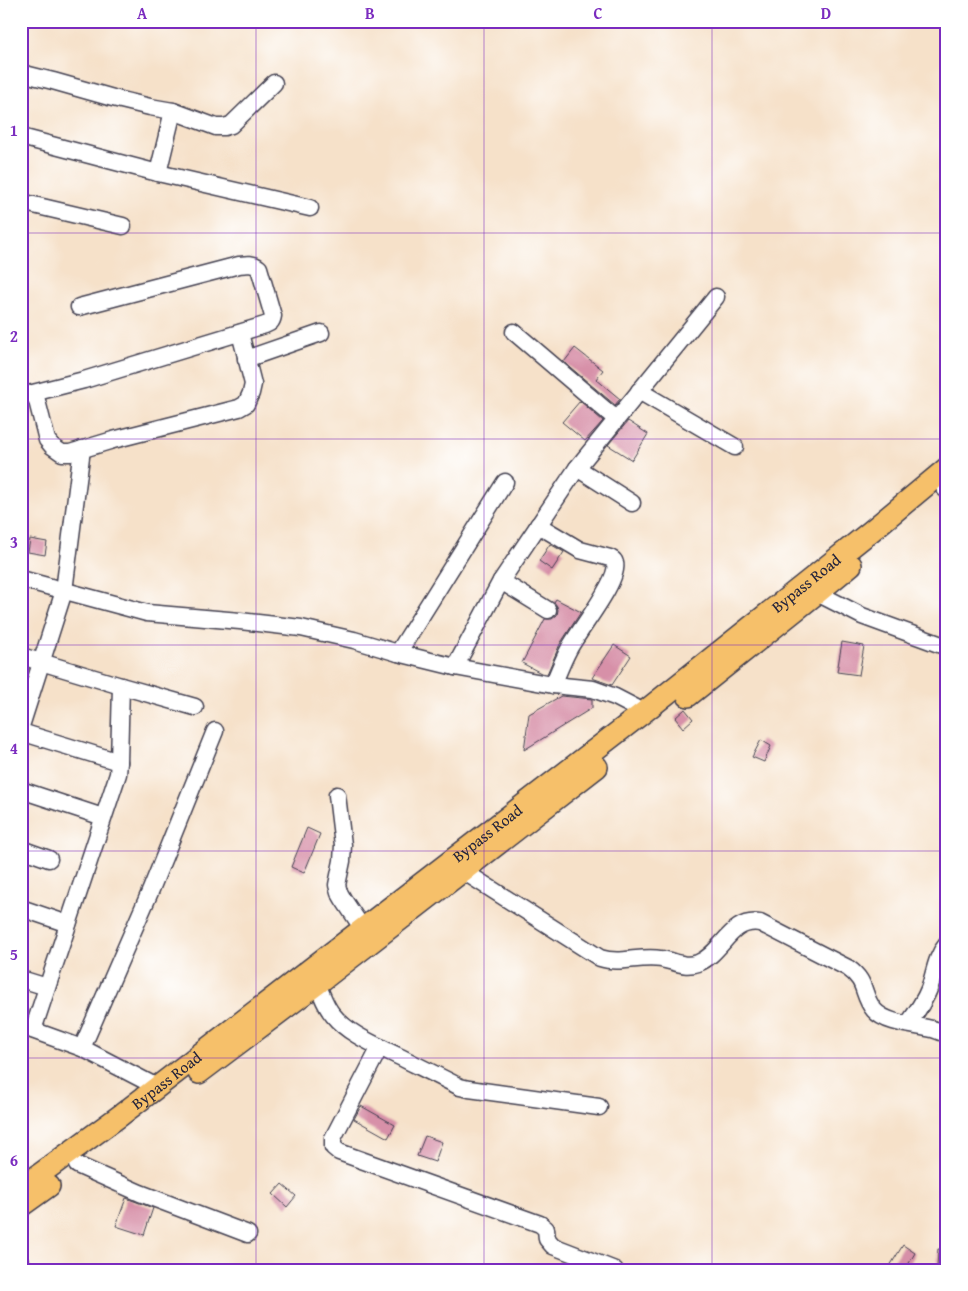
<svg xmlns="http://www.w3.org/2000/svg" width="968" height="1291" viewBox="0 0 968 1291" font-family="'Gentium Book Plus',serif">
  <rect width="100%" height="100%" fill="#fff"/>
  <filter id="ink" filterUnits="userSpaceOnUse"><feTurbulence type="fractalNoise" baseFrequency=".02" numOctaves="2"/><feDisplacementMap in="SourceGraphic" scale="10" xChannelSelector="R" yChannelSelector="G"/><feConvolveMatrix kernelMatrix="1 2 1 2 8 2 1 2 1" color-interpolation-filters="sRGB"/></filter>
  <filter id="wash" filterUnits="userSpaceOnUse"><feTurbulence type="fractalNoise" baseFrequency=".0096" numOctaves="4" result="noise"/><feDisplacementMap in="SourceGraphic" scale="20" xChannelSelector="R" yChannelSelector="G"/><feGaussianBlur stdDeviation="1.12" result="paint"/><feColorMatrix in="noise" values="0 0 0 0 0 0 0 0 0 0 0 0 0 0 0 0 0 1.4 0 .05"/><feComposite in="paint" operator="in"/></filter>
  <g filter="url(#wash)">
    <rect width="100%" height="100%" fill="#f6e1c9"/>
    <g id="blocks">
      <g fill="#d790a8">
        <polygon points="575,348 603,370 596,379 620,399 615,405 564,362"/>
        <polygon points="580,401 603,421 585,441 562,422"/>
        <polygon points="628,421 648,434 632,460 608,445"/>
        <polygon points="30,539 47,542 45,555 28,552"/>
        <polygon points="550,544 564,552 552,570 539,561"/>
        <polygon points="556,599 581,612 560,644 547,674 541,673 522,663 545,619 552,619 557,615 558,610 557,606 554,602"/>
        <polygon points="842,642 864,646 859,675 837,672"/>
        <polygon points="614,645 631,656 612,685 592,678"/>
        <polygon points="561,696 592,699 592,708 524,750 529,714"/>
        <polygon points="685,709 693,719 683,728 675,718"/>
        <polygon points="761,740 771,746 764,762 752,757"/>
        <polygon points="307,828 320,834 304,873 291,867"/>
        <polygon points="361,1106 395,1125 388,1138 354,1119"/>
        <polygon points="425,1136 442,1142 435,1162 417,1156"/>
        <polygon points="282,1184 296,1196 287,1207 273,1194"/>
        <polygon points="126,1198 153,1208 144,1235 116,1226"/>
        <polygon points="903,1245 915,1253 905,1270 896,1270 890,1266"/>
        <polygon points="938,1249 947,1250 947,1270 937,1270"/>
      </g>
    </g>
  </g>
  <g filter="url(#ink)">
    <use href="#blocks" fill-opacity="0" stroke="#423f50" stroke-width="1"/>
    <g fill="none" stroke-linecap="round" stroke-linejoin="round">
      <defs>
        <g id="minor">
          <polyline points="21,73 53,81 113,98 150,107 173,111 216,127 224,127 231,125 274,83"/>
          <polyline points="21,137 158,173 310,208"/>
          <polyline points="158,173 173,111"/>
          <polyline points="21,202 123,226"/>
          <polyline points="514,332 616,419"/>
          <polyline points="246,359 321,333"/>
          <polyline points="639,391 735,447"/>
          <polyline points="35,393 47,440 52,446 62,453 70,453 113,440 239,408 246,404 251,393 253,384 240,333"/>
          <path d="M21,396L84,380L265,325C270,323 272,322 273,316L259,268C253,263 247,264 239,265L79,307"/>
          <polyline points="577,468 632,503"/>
          <polyline points="945,489 947,490"/>
          <path d="M538,525L580,550L610,558C613,560 614,559 615,563C620,580 578,631 569,649C563,660 558,673 553,685"/>
          <polyline points="21,579 147,613 240,621 301,628 354,640 398,653 455,667 553,685 593,689 615,697 644,712"/>
          <polyline points="501,581 548,610"/>
          <polyline points="817,593 862,616 947,647"/>
          <polyline points="398,653 505,482"/>
          <polyline points="21,656 121,686 195,707"/>
          <polyline points="455,667 501,581 577,468 716,297"/>
          <polyline points="21,726 64,591 82,449"/>
          <polyline points="21,732 119,762"/>
          <polyline points="21,790 103,817"/>
          <polyline points="337,795 343,845 342,861 337,885 339,892 343,899 363,929"/>
          <polyline points="21,849 49,859"/>
          <path d="M463,871L600,958C621,965 640,955 661,959C675,961 683,968 698,963C723,953 730,918 760,923L848,968C868,982 861,994 874,1010C886,1024 915,1025 932,1029C937,1030 942,1033 947,1034"/>
          <polyline points="21,908 68,924"/>
          <polyline points="21,979 47,987"/>
          <path d="M317,984C322,994 325,1006 333,1015C348,1034 376,1045 398,1056C418,1066 439,1076 460,1087L469,1089L599,1107"/>
          <path d="M908,1024C916,1013 924,1002 929,989C935,973 935,958 947,944"/>
          <polyline points="21,1026 82,1048 157,1087"/>
          <polyline points="33,1030 118,774 119,762 121,686"/>
          <polyline points="380,1047 333,1138 333,1147 339,1152 540,1224 546,1229 547,1239 553,1246 615,1270"/>
          <polyline points="82,1048 150,892 215,731"/>
          <polyline points="77,1165 140,1193 248,1234"/>
          <polyline points="21,1263 25,1270"/>
        </g>
        <g id="major">
          <polyline points="688,696 817,593 851,565"/>
          <polyline points="199,1073 317,984 597,767"/>
          <path id="s1" d="M21,1188L121,1115L644,712L870,532L947,468"/>
          <polyline points="21,1206 49,1186"/>
        </g>
      </defs>
      <use href="#minor" stroke="#423f50" stroke-width="19"/>
      <use href="#major" stroke="#423f50" stroke-width="24"/>
      <use href="#minor" stroke="#fff" stroke-width="16"/>
      <use href="#major" stroke="#f6c06b" stroke-width="21"/>
    </g>
  </g>
  <path fill="none" stroke="#7b2cbf" stroke-width="1" stroke-opacity="0.55" d="M256,21V1270M484,21V1270M712,21V1270M21,233H947M21,439H947M21,645H947M21,851H947M21,1058H947"/>
  <g text-anchor="middle" dominant-baseline="central" stroke-width="5" stroke-linejoin="round" paint-order="stroke">
    <g font-size="16" fill="#22223b" stroke="#fff">
      <text stroke="none"><textPath href="#s1" startOffset="991">Bypass Road</textPath></text>
      <text stroke="none"><textPath href="#s1" startOffset="586">Bypass Road</textPath></text>
      <text stroke="none"><textPath href="#s1" startOffset="181">Bypass Road</textPath></text>
    </g>
  </g>
  <rect width="968" height="1291" fill="none" stroke="#fff" stroke-width="55"/>
  <rect x="28" y="28" width="912" height="1236" fill="none" stroke="#7b2cbf" stroke-width="2"/>
  <g font-size="16" text-anchor="middle" font-weight="bold" fill="#7b2cbf">
    <text x="142" y="19">A</text>
    <text x="370" y="19">B</text>
    <text x="598" y="19">C</text>
    <text x="826" y="19">D</text>
    <text x="14" y="136">1</text>
    <text x="14" y="342">2</text>
    <text x="14" y="548">3</text>
    <text x="14" y="754">4</text>
    <text x="14" y="960">5</text>
    <text x="14" y="1166">6</text>
  </g>
</svg>
